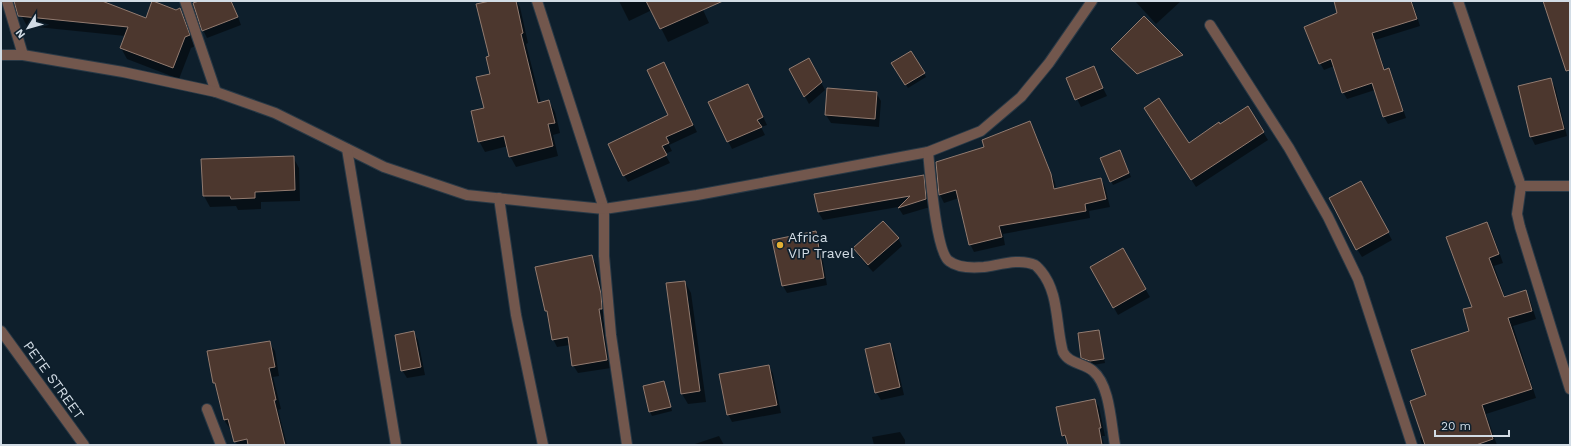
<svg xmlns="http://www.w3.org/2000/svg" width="1571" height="446" viewBox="0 0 1571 446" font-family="'Work Sans',sans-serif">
  <rect width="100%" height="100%" fill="#0e1f2c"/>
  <g fill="#0007">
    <polygon points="16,1 108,1 109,5 146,19 180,9 186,20 195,46 191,48 179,79 127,59 121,48 125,36 27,26 21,15"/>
    <polygon points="202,1 232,1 241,25 207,38 203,30"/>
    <polygon points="495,1 516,1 520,7 528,43 526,44 541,103 549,101 555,112 560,133 553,135 558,156 516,167 510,156 508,146 485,152 479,141 491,75 490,57"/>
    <polygon points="619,1 699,1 709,23 668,42 652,10 629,21"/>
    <polygon points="1135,1 1181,1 1156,24"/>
    <polygon points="1335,1 1412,1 1420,26 1375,40 1385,70 1388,69 1392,76 1406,118 1388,124 1384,117 1375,90 1347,99 1343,92 1334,66 1324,70 1320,63 1338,13"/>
    <polygon points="911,52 926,77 908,88 893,64"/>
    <polygon points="664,63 697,132 669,145 672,151 665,154 670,163 628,182 624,175 670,116"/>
    <polygon points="813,67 825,90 809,104 790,69"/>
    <polygon points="1093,68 1107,96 1081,107 1067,79"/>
    <polygon points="1550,79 1555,87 1567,136 1535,145 1531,137 1519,87"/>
    <polygon points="751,92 767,125 761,127 765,135 732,149 709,103"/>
    <polygon points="876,93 881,101 879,127 831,123 826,115"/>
    <polygon points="1149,116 1188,144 1220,125 1263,132 1268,140 1196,187"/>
    <polygon points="1030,122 1034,130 1055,183 1056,190 1101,179 1105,187 1110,207 1089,211 1090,218 1003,234 1005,245 974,252 970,244 959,198 944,203 940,195 937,163 986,148"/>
    <polygon points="1122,155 1131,177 1113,185 1111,181"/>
    <polygon points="293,157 299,168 300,201 261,202 261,209 238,210 236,206 210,207 204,196"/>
    <polygon points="923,176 928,184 930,207 903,215 898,207 823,220 818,212 816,195"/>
    <polygon points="1365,190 1392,240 1362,257 1357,249"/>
    <polygon points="1487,223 1492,232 1503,263 1494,266 1505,297 1525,291 1530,300 1536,319 1513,326 1536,398 1486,414 1497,445 1422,445 1420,438 1424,437 1427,396 1471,332 1473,307"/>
    <polygon points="815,233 819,239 827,285 787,293 783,286 773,240"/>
    <polygon points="898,238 902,246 873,272 859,256 854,249"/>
    <polygon points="1122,249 1150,297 1118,315 1091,267"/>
    <polygon points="591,256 596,264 605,303 606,317 603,317 611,368 578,373 573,365 570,345 557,347 553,339 549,316 546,311"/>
    <polygon points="685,282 691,293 706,402 688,404 682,394"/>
    <polygon points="1098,331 1100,335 1105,363 1093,365 1085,361 1082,357"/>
    <polygon points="413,332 418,340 425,375 407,378 402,370"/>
    <polygon points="269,342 275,351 279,376 273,377 281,409 278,410 287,445 237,445 231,428 230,429 224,420 217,389 214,383"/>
    <polygon points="890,345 894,352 904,395 881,400 876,392"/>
    <polygon points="769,366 773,374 781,413 732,422 728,414"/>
    <polygon points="664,382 672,411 652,416 650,412 644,387"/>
    <polygon points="1095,400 1099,407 1105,436 1102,436 1104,445 1069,445 1063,436"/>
    <polygon points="900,432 905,440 905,445 874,445 872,437"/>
    <polygon points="719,436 724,445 692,445"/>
  </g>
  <g fill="#4c372e" stroke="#927b70">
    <polygon points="14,1 102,1 146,18 152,1 153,1 176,10 180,8 190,35 185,37 173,68 120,48 128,27 18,16"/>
    <polygon points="199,1 231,1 238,17 202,31 193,3"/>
    <polygon points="490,1 516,1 523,33 521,34 538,103 549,100 555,123 548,124 553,146 509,157 504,136 478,142 471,111 484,108 476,77 490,74 486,57 489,56 476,4"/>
    <polygon points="646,1 723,1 660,29"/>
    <polygon points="1334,1 1411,1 1417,19 1372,33 1384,70 1389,68 1403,111 1383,117 1372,83 1342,93 1331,59 1319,64 1304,27 1337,13"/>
    <polygon points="1543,1 1570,1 1570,70 1566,71"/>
    <polygon points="1144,16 1183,55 1137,74 1111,49"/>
    <polygon points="911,51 925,73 905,85 891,63"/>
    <polygon points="809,58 822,82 804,97 789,69"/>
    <polygon points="664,62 693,125 666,137 669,143 662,146 667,155 623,176 608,144 668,115 647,70"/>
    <polygon points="1094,66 1103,88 1075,100 1066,78"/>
    <polygon points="1551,78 1564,129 1530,137 1518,86"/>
    <polygon points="748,84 763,117 757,120 762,127 727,142 708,102"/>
    <polygon points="827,88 877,92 875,119 825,115"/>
    <polygon points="1159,98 1189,143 1219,122 1220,124 1248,106 1264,132 1191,180 1144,108"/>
    <polygon points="1030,121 1051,174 1054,189 1101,178 1106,199 1085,204 1086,211 999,226 1002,237 969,245 956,190 939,195 936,162 984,147 982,140"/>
    <polygon points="1120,150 1129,173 1110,182 1100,158"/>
    <polygon points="294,156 295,190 255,192 255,198 231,199 230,196 203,196 201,159"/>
    <polygon points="924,175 926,199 898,208 910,196 818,212 814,194"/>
    <polygon points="1361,181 1389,232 1356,250 1329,198"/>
    <polygon points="883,221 899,238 868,265 853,248"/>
    <polygon points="1487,222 1499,254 1489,258 1504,297 1526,290 1532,311 1508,318 1532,389 1482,405 1493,439 1476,445 1425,445 1410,401 1426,395 1411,350 1469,331 1463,309 1472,307 1446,237"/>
    <polygon points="816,231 824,278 782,286 772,240"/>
    <polygon points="1123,248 1146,289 1113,308 1090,267"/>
    <polygon points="592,255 601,294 602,309 599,309 607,360 572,366 568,337 552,340 547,311 545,311 535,267"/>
    <polygon points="685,281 700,391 681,394 666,283"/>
    <polygon points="1099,330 1104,359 1090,361 1081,358 1078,333"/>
    <polygon points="414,331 421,367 401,371 395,335"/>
    <polygon points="270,341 275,367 269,368 276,400 274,400 285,445 248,445 247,439 234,442 228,419 224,420 215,383 213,383 207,351"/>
    <polygon points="890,343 900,387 875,393 865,349"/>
    <polygon points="769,365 777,405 727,415 719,374"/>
    <polygon points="664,381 671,407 649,412 643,386"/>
    <polygon points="1095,399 1101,428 1099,428 1102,445 1068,445 1065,435 1062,436 1056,407"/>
  </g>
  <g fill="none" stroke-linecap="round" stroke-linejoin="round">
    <defs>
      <g id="minor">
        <polyline points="7,1 23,55"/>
        <polyline points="185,1 216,92"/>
        <polyline points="537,1 604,209 604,256 611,335 627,445"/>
        <polyline points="1458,1 1521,186 1517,214 1520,227 1570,389"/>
        <polyline points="1210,25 1289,148 1328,217 1358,279 1412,445"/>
        <polyline points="1,55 23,55 123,72 216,92 275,113 384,167 467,195 543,203 604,209 697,195 928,152 981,131 1021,97 1049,63 1092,1"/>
        <polyline points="347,149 396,445"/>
        <path d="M928,152C930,171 936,252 949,261C958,268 973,268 984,267C999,265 1020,258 1035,265C1037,266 1039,269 1041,271C1055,288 1056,310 1059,331C1060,338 1061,345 1063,352C1069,364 1084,363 1093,371C1110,385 1111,424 1115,445"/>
        <polyline points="1521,186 1570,186"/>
        <polyline points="499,198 516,315 543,445"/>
        <polyline points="1,331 84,445"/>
        <polyline points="207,409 221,445"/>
      </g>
    </defs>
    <use href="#minor" stroke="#293946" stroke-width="12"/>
    <use href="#minor" stroke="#72574d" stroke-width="10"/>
  </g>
  <circle fill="#e2af34" stroke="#0e1f2c" stroke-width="1.5" cx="780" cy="245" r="4"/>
  <g text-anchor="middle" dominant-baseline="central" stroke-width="3.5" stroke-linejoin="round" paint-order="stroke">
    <g font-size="14" fill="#d2dce5" stroke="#0e1f2c" text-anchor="start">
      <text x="788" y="237">Africa<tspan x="788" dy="16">VIP Travel</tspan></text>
    </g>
    <g font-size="14" fill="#d2dce5" stroke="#0e1f2c">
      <text transform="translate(54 380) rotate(54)">PETE STREET</text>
    </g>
  </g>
  <rect width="1571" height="446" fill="none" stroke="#d2dce5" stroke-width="4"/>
  <g transform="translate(28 28) rotate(233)" stroke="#0e1f2c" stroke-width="3" paint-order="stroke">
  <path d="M0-3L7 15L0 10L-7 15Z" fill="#d2dce5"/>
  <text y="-6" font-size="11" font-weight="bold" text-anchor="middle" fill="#d2dce5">N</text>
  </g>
  <path d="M1435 430v6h74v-6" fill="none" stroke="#d2dce5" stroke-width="2"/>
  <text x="1441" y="430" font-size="12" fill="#d2dce5" stroke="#0e1f2c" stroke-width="3" paint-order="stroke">20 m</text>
</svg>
